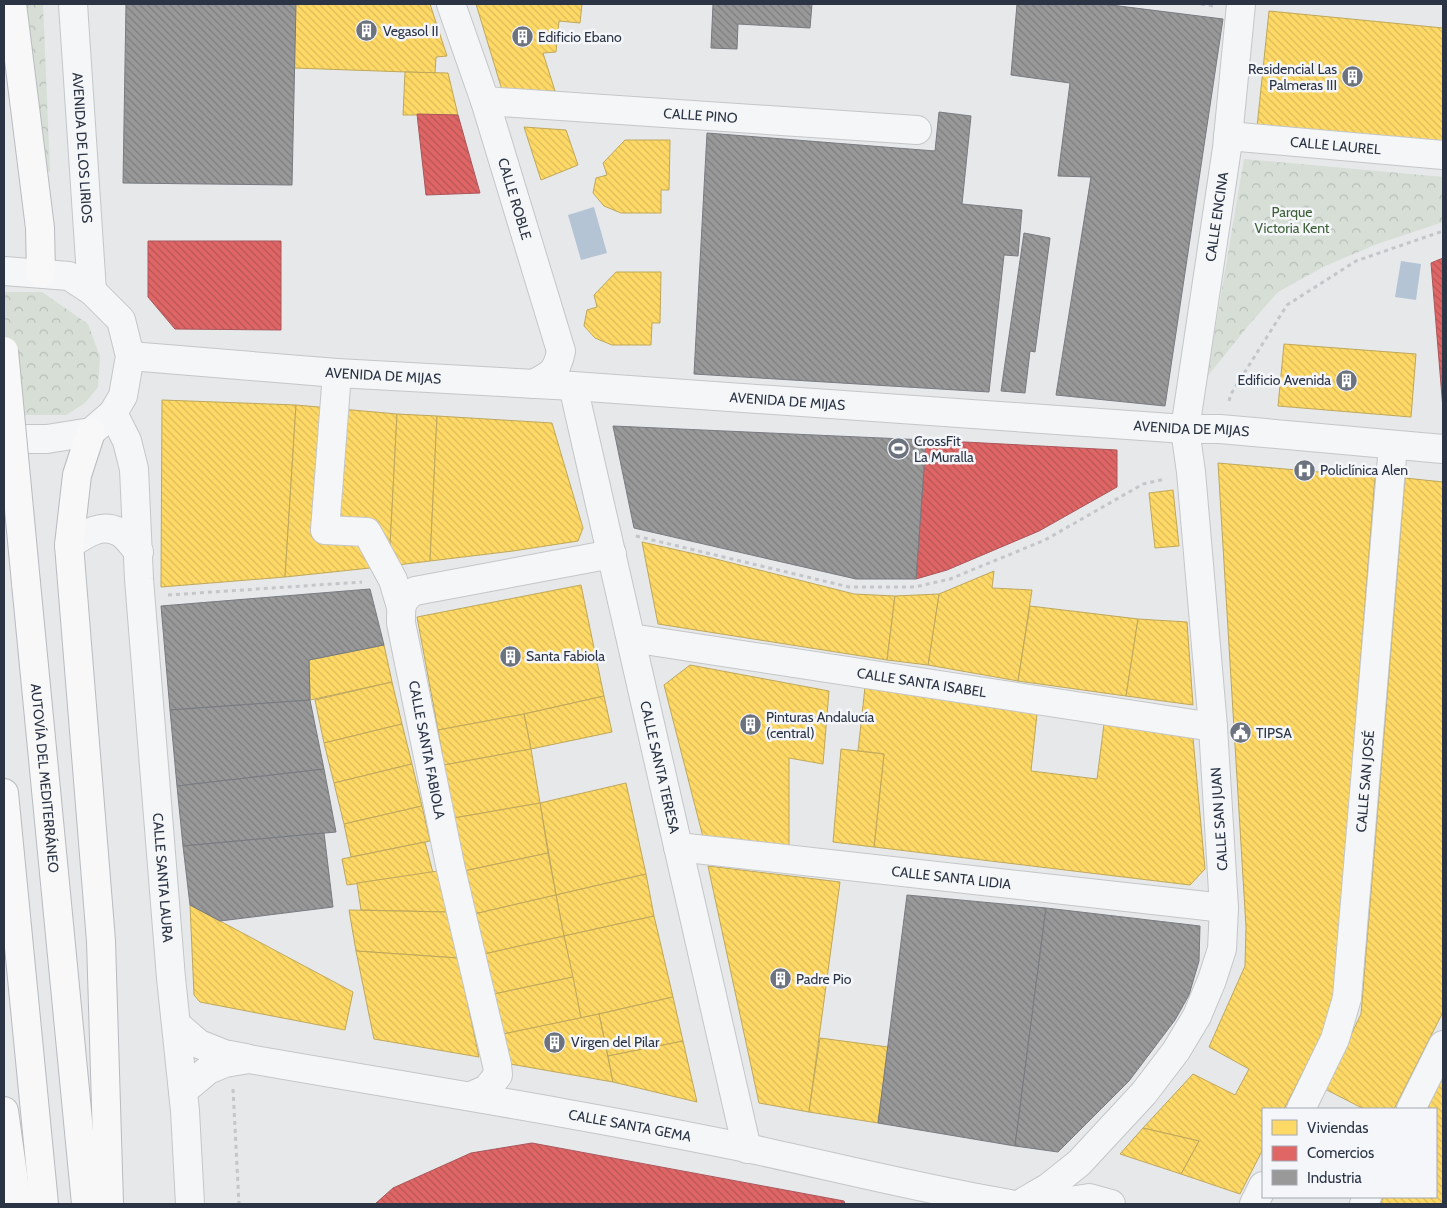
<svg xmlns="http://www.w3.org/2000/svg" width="1447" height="1208" viewBox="0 0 1447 1208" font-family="Cabin,sans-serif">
  <defs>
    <pattern id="park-crowns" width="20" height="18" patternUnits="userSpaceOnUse" patternTransform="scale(1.25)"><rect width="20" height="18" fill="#d6ded6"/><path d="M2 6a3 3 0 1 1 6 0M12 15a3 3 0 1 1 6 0" fill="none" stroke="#b8bfb9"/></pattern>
    <pattern id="homes-back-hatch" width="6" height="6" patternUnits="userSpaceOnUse" patternTransform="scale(1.25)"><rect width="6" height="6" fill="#ffd966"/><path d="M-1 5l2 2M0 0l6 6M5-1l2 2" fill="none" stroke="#dbbb5a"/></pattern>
    <pattern id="shops-back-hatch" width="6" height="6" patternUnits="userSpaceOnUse" patternTransform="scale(1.25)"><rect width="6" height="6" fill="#e06666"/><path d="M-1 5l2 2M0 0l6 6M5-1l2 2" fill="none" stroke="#b65556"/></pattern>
    <pattern id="industry-back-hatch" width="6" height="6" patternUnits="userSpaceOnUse" patternTransform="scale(1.25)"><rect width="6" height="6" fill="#999"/><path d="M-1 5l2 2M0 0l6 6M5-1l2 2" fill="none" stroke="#7d7e7f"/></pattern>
  </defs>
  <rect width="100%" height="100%" fill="#e6e8ea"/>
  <g fill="url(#park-crowns)">
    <polygon points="24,4 43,4 50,172 44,172"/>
    <polygon points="1244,159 1443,177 1443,222 1377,244 1323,267 1278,292 1248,326 1207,377"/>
    <polygon points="4,292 42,292 88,324 100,357 98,387 85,403 66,415 4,415"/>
  </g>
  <g fill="#b4c4d5">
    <polygon points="594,207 607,253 581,260 568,215"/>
    <polygon points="1401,261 1421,264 1416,300 1395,297"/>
  </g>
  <g fill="url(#homes-back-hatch)" stroke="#bfa85c">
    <polygon points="295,4 430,4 447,56 436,57 435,73 294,68"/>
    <polygon points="476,4 582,4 580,23 559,21 556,52 543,53 555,91 502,90"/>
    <polygon points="1269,11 1443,28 1443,144 1257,127"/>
    <polygon points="405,72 448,73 458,115 403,115"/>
    <polygon points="524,127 566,130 578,165 541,180"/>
    <polygon points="625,140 670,140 669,190 661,190 661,213 621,213 604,206 593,193 596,178 607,175 603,163"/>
    <polygon points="616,272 661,272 660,323 652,323 651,345 612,345 595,338 584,326 587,310 597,307 594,295"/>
    <polygon points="1284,344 1416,354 1411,417 1278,406"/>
    <polygon points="162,400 296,405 285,577 161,587"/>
    <polygon points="296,405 397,414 389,566 285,577"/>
    <polygon points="397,414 437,416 430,561 389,566"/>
    <polygon points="437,416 552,423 583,528 578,541 513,551 430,561"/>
    <polygon points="1218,463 1375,477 1334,997 1324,1031 1284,1109 1263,1109 1263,1149 1240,1194 1181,1174 1199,1141 1143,1128 1193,1074 1235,1095 1249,1069 1209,1047 1245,966 1246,927 1242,861"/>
    <polygon points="1405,478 1443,482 1443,1012 1394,1109 1364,1109 1325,1089 1361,1014"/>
    <polygon points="1173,490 1179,546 1155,548 1149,493"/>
    <polygon points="642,542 708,557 854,594 895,596 887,660 658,624"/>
    <polygon points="994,571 992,588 1032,590 1018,681 928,665 939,594"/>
    <polygon points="581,585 604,696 524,714 438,730 417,617"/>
    <polygon points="939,594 928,665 887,660 895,596"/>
    <polygon points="1030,606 1138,619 1126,696 1018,681"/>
    <polygon points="1138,619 1187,622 1193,705 1126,696"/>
    <polygon points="384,645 392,682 310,700 309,660"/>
    <polygon points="690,665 829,691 823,764 789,758 789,847 703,837 664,685"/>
    <polygon points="392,682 402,724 324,743 315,700"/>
    <polygon points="865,687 1037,714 1031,771 1097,779 1104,724 1193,738 1205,869 1190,885 874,847 884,754 858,751"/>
    <polygon points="604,696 612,732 531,749 524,714"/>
    <polygon points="524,714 531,749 444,765 438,730"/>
    <polygon points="402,724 412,764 334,783 324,743"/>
    <polygon points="531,749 540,803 454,818 444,765"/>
    <polygon points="841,749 884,754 874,847 833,842"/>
    <polygon points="412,764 422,806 344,824 334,783"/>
    <polygon points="626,783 646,874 556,895 540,803"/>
    <polygon points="540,803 548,853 464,871 454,818"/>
    <polygon points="422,806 430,841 351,857 344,824"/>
    <polygon points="425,842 433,873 347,885 342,859"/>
    <polygon points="548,853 556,895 474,914 464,871"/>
    <polygon points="708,866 840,882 809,1112 759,1103"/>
    <polygon points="438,871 447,912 361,910 357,883"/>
    <polygon points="646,874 654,916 564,936 556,895"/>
    <polygon points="556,895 564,936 484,954 474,914"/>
    <polygon points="190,905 353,992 345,1030 200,1002 194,995"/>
    <polygon points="349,910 447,912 458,958 356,951"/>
    <polygon points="654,916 673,997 581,1018 564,936"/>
    <polygon points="564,936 573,977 494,994 484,954"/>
    <polygon points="356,951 458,958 479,1057 374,1039"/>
    <polygon points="573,977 581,1018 503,1034 494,994"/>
    <polygon points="673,997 683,1041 608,1056 599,1014"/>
    <polygon points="599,1014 613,1082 510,1064 503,1034"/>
    <polygon points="820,1038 888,1047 878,1123 809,1112"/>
    <polygon points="683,1041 697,1102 613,1082 608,1056"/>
    <polygon points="1443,1075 1443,1204 1380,1204 1384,1197 1436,1197 1436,1109 1427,1109"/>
    <polygon points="1143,1128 1199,1141 1181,1174 1120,1154"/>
  </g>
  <g fill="url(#shops-back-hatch)" stroke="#aa575c">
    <polygon points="417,114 458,115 480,193 426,195"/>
    <polygon points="148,241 281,241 281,330 175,329 148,297"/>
    <polygon points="1443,258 1443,409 1431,263"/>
    <polygon points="926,440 1117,450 1117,487 1039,531 947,570 916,579"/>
    <polygon points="532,1143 844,1201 845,1204 375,1204 393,1188 471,1153"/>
  </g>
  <g fill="url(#industry-back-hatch)" stroke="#787b80">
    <polygon points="126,4 296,4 292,185 123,183"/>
    <polygon points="713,4 812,4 810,28 738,24 737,49 711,48"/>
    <polygon points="1017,4 1103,4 1223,19 1165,406 1056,395 1091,177 1058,176 1070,83 1011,75"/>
    <polygon points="939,112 971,116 962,204 1022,210 1018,256 1004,255 989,392 694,374 707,133 935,151"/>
    <polygon points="1024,233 1050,238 1035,352 1030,351 1025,393 1001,391"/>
    <polygon points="613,426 926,440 916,579 856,579 634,528"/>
    <polygon points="370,589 384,645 309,660 310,700 170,710 161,606"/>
    <polygon points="310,700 324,769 177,786 170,710"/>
    <polygon points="324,769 336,832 183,846 177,786"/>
    <polygon points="324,833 333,907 220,921 190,905 183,846"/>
    <polygon points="907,895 1046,908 1015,1146 878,1123"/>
    <polygon points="1046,908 1200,926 1199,961 1189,995 1175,1020 1129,1081 1058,1152 1015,1146"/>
  </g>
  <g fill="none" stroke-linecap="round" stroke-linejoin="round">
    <defs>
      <g id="minor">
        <path id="s1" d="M73,4L92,291"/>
        <path id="s2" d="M451,4L485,101L561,351C557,372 551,375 533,384"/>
        <path id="s3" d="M485,101L917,130"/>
        <path id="s4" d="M1228,136L1443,155"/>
        <polyline points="4,271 69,276 92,291 121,320 130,356 123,396 113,413 91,432 47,439 4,439"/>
        <path id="s5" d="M130,356L337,373L573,386L1185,429H1220L1443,449"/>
        <polyline points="337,373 325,530 367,532 393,580 401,607"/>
        <path id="s6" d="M573,386L747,1149"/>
        <path id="s7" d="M113,413L127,441L134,469L139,579L171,978L185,1111L190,1204"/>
        <path d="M69,545C84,535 101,522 119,532C127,536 133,546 139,552"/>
        <path id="s8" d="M631,638L1213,727"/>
        <path id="s9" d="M678,847L1224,908"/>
        <polyline points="177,1025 199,1044 224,1054 246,1058"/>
        <path id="s10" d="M183,1091L208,1070L225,1063L249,1059C415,1088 582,1114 747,1148C835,1167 922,1189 1010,1204"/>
        <path d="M471,1096L487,1089L498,1075L497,1065L450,865L401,623C401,607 400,600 415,591L612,554"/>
        <path id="s11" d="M1301,1109L1335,1039L1347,998L1393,445"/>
        <polyline points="1411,1109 1443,1045"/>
        <path id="s12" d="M1020,1204L1049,1187L1079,1163L1144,1093L1176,1051L1197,1016L1212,980L1222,949L1224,908L1213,727L1191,472L1185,429L1227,148L1241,4"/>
        <polyline points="1050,1204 1089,1198 1111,1204"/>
        <polyline points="1254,1204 1263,1186"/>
        <polyline points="1364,1204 1367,1197"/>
      </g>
      <g id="highway">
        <polyline points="12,4 40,228 41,273"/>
        <polyline points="91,432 77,475 69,545 101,941 109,1204"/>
        <path id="s13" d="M26,583L86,1204"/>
        <polyline points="4,793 44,1204"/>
        <polyline points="4,1111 17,1204"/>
      </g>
    </defs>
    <use href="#minor" stroke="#c4c6c8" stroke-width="30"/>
    <use href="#highway" stroke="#b8bbbf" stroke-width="30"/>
    <g stroke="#c5c6ca" stroke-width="3" stroke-dasharray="4 4" stroke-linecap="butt">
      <polyline points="1201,4 1213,6"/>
      <polyline points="1229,401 1231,394 1287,305 1356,261 1443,231"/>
      <polyline points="636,536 849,587 915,587 950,579 1045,540 1143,484 1165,479"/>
      <polyline points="168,595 362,582"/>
      <polyline points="233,1089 239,1204"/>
    </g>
    <use href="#minor" stroke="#f5f6f7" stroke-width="28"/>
    <use href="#highway" stroke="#f8f8f8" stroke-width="28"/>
    <defs>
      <polyline id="highway-bridge" points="4,351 26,583"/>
    </defs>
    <use href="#highway-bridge" stroke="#b8bbbf" stroke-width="30" stroke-linecap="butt"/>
    <use href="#highway-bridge" stroke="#f8f8f8" stroke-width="28"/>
  </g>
  <defs>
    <symbol id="building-disc" viewBox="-11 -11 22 22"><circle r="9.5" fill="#6c737f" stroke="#f4f6f9"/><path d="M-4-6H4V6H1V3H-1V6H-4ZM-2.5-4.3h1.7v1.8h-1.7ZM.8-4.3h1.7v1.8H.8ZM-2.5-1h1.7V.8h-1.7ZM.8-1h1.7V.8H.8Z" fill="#fff"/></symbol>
    <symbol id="stadium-disc" viewBox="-11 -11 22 22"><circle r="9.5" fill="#6c737f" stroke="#f4f6f9"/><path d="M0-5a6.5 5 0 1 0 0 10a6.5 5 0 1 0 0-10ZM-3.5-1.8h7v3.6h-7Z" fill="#fff"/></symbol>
    <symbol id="hospital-disc" viewBox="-11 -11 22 22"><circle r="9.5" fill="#6c737f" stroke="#f4f6f9"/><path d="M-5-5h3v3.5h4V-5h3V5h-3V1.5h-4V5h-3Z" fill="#fff"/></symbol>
    <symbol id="civic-disc" viewBox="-11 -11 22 22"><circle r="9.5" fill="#6c737f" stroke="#f4f6f9"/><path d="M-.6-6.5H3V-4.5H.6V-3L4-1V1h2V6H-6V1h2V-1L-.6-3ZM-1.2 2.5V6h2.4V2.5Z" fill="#fff"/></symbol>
  </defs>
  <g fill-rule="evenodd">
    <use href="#building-disc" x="354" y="18" width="25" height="25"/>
    <use href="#building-disc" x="510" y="24" width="25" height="25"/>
    <use href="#building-disc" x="1340" y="64" width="25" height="25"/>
    <use href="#building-disc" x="1334" y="368" width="25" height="25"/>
    <use href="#stadium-disc" x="886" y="436" width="25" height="25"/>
    <use href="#hospital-disc" x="1292" y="458" width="25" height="25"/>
    <use href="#building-disc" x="498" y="644" width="25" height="25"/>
    <use href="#building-disc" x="738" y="712" width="25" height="25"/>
    <use href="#civic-disc" x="1228" y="720" width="25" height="25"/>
    <use href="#building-disc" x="768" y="966" width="25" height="25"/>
    <use href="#building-disc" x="542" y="1030" width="25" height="25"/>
  </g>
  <g text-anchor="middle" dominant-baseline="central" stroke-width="5" stroke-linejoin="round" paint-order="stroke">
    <g font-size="14" fill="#2b3445" stroke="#f4f6f9" text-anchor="start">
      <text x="383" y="31">Vegasol II</text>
      <text x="538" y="37">Edificio Ebano</text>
      <text x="1337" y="69" text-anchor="end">Residencial Las<tspan x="1337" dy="16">Palmeras III</tspan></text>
      <text x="1331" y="380" text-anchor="end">Edificio Avenida</text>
      <text x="914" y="441">CrossFit<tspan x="914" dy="16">La Muralla</tspan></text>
      <text x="1320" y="470">Policlínica Alen</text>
      <text x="526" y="656">Santa Fabiola</text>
      <text x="766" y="717">Pinturas Andalucía<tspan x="766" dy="16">(central)</tspan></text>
      <text x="1256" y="733">TIPSA</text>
      <text x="796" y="979">Padre Pio</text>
      <text x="571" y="1042">Virgen del Pilar</text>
    </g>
    <g font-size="14" fill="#2b3445" stroke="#f4f6f9">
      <text stroke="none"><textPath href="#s3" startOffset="216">CALLE PINO</textPath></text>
      <text stroke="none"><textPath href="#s4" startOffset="108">CALLE LAUREL</textPath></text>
      <text stroke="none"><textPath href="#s1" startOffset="144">AVENIDA DE LOS LIRIOS</textPath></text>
      <text stroke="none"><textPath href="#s2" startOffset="205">CALLE ROBLE</textPath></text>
      <text stroke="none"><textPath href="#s12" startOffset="1069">CALLE ENCINA</textPath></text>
      <text stroke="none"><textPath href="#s5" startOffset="254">AVENIDA DE MIJAS</textPath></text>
      <text stroke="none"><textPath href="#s5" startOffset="659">AVENIDA DE MIJAS</textPath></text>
      <text stroke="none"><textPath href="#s5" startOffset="1064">AVENIDA DE MIJAS</textPath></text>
      <text stroke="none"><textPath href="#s8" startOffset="294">CALLE SANTA ISABEL</textPath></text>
      <text transform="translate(427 750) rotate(79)">CALLE SANTA FABIOLA</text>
      <text stroke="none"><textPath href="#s6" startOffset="391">CALLE SANTA TERESA</textPath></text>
      <text stroke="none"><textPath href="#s13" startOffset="196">AUTOVÍA DEL MEDITERRÁNEO</textPath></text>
      <text stroke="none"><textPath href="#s11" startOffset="338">CALLE SAN JOSÉ</textPath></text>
      <text transform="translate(1219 819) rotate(-94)">CALLE SAN JUAN</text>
      <text stroke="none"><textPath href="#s9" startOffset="275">CALLE SANTA LIDIA</textPath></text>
      <text stroke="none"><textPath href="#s7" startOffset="470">CALLE SANTA LAURA</textPath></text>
      <text stroke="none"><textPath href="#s10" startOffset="462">CALLE SANTA GEMA</textPath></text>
    </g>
    <g font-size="14" fill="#3f6138" stroke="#f4f6f9">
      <text x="1292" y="212">Parque<tspan x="1292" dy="16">Victoria Kent</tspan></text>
    </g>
  </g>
  <rect width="1447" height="1208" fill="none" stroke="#2b3445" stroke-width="10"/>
  <rect x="1262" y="1108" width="175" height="90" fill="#f4f6f9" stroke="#a4a8b1"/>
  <rect x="1272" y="1120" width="25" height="15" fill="#ffd966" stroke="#a4a8b1"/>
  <text x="1307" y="1133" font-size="15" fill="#2b3445">Viviendas</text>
  <rect x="1272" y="1146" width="25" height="15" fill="#e06666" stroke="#a4a8b1"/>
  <text x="1307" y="1158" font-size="15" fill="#2b3445">Comercios</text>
  <rect x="1272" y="1170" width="25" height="15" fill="#999999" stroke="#a4a8b1"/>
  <text x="1307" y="1183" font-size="15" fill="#2b3445">Industria</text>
</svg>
